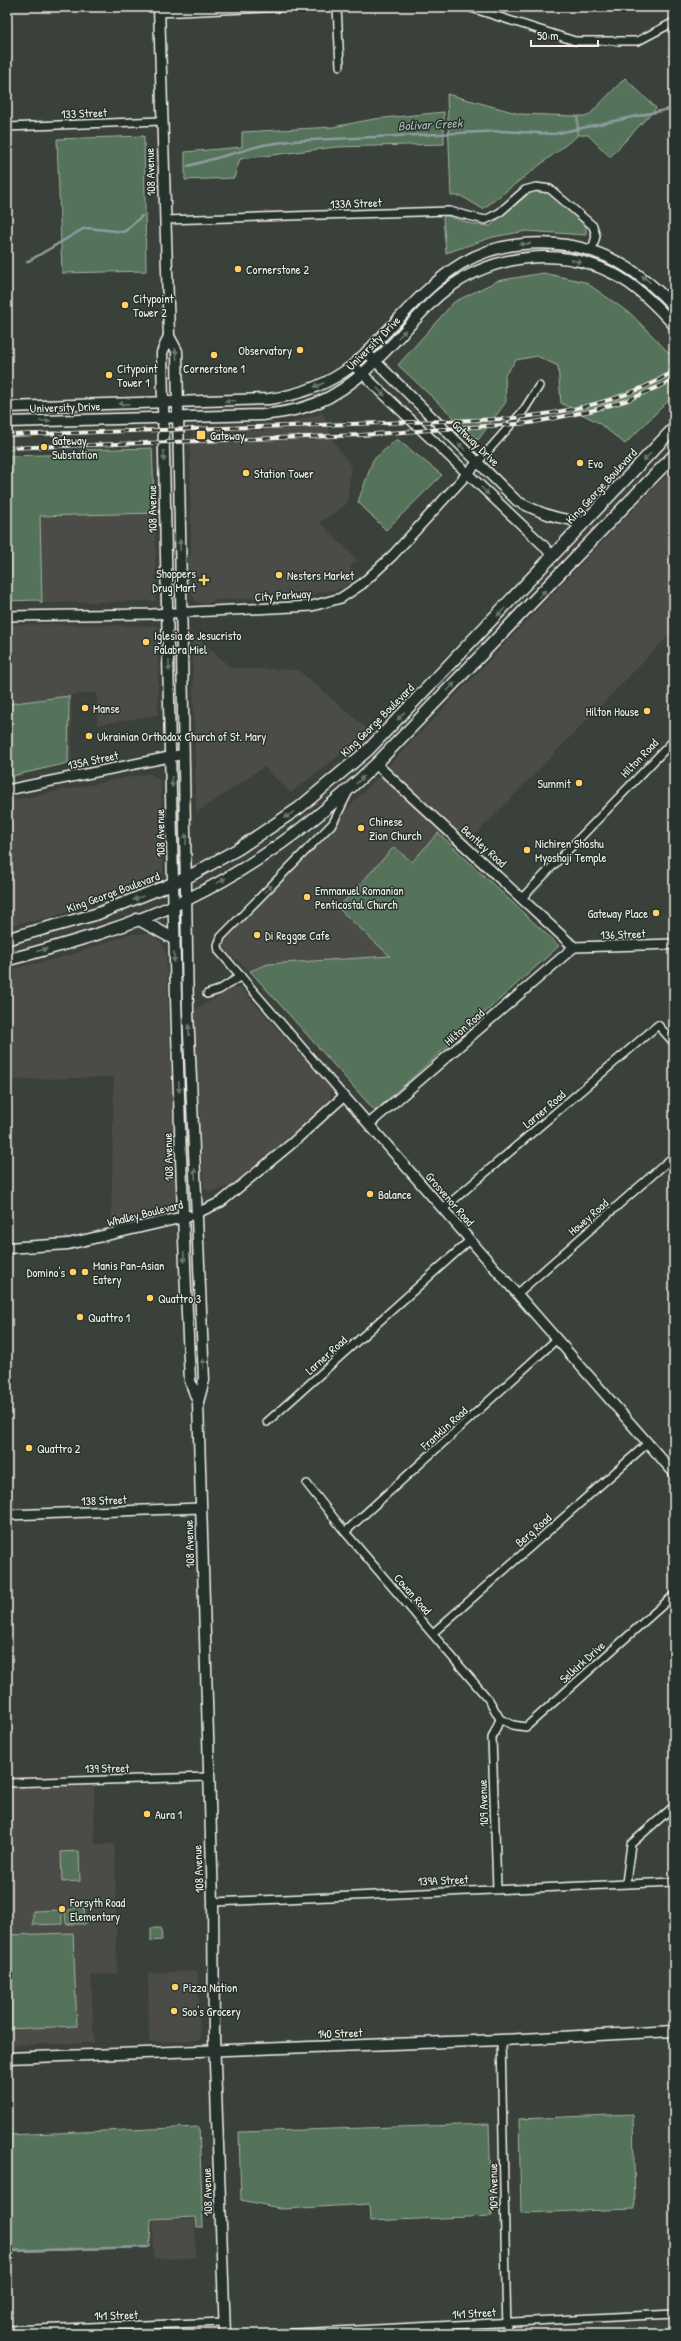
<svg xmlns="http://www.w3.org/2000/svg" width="681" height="2341" viewBox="0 0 681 2341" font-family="'Patrick Hand',sans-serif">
  <rect width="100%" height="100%" fill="#3a403a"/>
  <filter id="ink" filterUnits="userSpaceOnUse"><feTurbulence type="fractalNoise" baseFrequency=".025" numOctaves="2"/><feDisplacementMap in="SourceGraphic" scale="8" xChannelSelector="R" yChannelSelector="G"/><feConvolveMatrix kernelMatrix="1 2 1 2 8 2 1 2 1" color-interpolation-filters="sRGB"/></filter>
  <g filter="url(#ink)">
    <g fill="#4b4c46">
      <polygon points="323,413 333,440 351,467 347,504 320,522 357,560 350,567 355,575 353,582 335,591 330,590 307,596 216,600 205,604 197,602 190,593 188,559 191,554 190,446 194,430 262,431"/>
      <polygon points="674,467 674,630 459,852 438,833 412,862 394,847 339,908 391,956 268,964 250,971 224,949 224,938"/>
      <polygon points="155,513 156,601 42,603 40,516"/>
      <polygon points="47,624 158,626 158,715 97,725 97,693 71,695 72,763 7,779 7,625"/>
      <polygon points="192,633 232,668 298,670 370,731 291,793 264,767 196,813"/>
      <polygon points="150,773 161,781 163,873 80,908 48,918 7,926 7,801"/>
      <polygon points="130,934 150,934 161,942 166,954 176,1198 171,1207 111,1224 114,1077 7,1080 7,970 67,956"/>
      <polygon points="234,988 241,988 330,1088 331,1098 322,1110 245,1175 229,1186 211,1192 204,1187 193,1017 197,1008"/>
      <polygon points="94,1784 95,1844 115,1844 117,1974 91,1975 94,2043 7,2045 7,1788"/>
      <polygon points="198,1971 200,2040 149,2042 148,1973"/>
      <polygon points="195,2219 196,2258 154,2259 153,2220"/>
    </g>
    <g fill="#55725a" stroke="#a4b2a1">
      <polygon points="625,78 656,108 610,157 588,135 578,135 578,116 588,116"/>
      <polygon points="447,94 520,114 577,116 577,136 483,209 461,196 451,196"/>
      <polygon points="444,112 444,144 336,147 240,159 234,178 185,180 185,152 242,147 242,132 333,127 374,119"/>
      <polygon points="144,136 146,271 62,273 57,139"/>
      <polygon points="532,191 549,192 586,226 586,235 526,231 493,237 446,253 443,218 445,215 472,224 490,226"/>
      <polygon points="543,273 585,282 631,314 674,358 674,395 625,444 599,423 561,403 558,366 537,356 516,360 505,375 506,402 478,440 398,365 454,302 497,281"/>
      <polygon points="397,439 442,475 386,530 358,502 373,460"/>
      <polygon points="152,448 155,513 40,516 42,603 38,600 7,601 7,456 80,454 81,450"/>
      <polygon points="69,696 68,763 7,777 7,704"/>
      <polygon points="438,833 559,946 375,1111 250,971 268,964 390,956 338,908 394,847 412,862"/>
      <polygon points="79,1851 80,1881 62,1882 61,1852"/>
      <polygon points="75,1907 84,1907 85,1924 66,1924 65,1912"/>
      <polygon points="62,1910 62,1924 33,1925 33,1911"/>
      <polygon points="151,1928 161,1928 162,1940 151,1941"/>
      <polygon points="73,1933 77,2026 7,2029 7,1935"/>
      <polygon points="633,2114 635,2209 521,2213 519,2119"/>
      <polygon points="489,2124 492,2216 370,2221 369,2204 284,2209 241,2200 239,2132"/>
      <polygon points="199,2127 203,2227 197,2227 196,2217 151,2219 150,2247 7,2252 7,2135"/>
    </g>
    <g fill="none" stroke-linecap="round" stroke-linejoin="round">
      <g stroke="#8f9ca0" stroke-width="2.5">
        <polyline points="188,166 263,145 290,141 502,131 554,134 674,108"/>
        <polyline points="27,262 83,229 88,228 124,232 142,216"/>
        <polyline points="7,2251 147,2247"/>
      </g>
      <defs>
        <g id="minor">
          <polyline points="337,7 340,66"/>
          <polyline points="468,7 575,41 638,41 674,22"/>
          <polyline points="159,13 289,7"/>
          <polyline points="7,127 161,121"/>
          <polyline points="165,220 449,211 485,220 499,213 525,190 536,187 550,189 593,226 596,236 592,250"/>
          <polyline points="478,462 524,410 539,386"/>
          <polyline points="522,898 674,740"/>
          <polyline points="207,994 219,990 241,976"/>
          <polyline points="344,1096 219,951 218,945 221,937 333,823 348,793"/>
          <polyline points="443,1209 658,1025 674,1043"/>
          <polyline points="517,1294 674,1156"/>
          <polyline points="267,1422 470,1240"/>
          <polyline points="307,1484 345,1532 489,1700 500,1719"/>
          <polyline points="345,1532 557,1339"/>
          <polyline points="433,1633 648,1443"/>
          <polyline points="500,1719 513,1725 526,1727 674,1595"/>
          <polyline points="7,1783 208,1777"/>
          <polyline points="626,1883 631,1844 674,1806"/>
          <polyline points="497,1889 492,1738 500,1719"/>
          <polyline points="213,1902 674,1882"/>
          <polyline points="501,2040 507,2334"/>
          <polyline points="7,2330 225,2322"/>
          <polyline points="276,2334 674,2314"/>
        </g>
        <g id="tertiary">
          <path d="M366,352L517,501C542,514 557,519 585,522"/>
          <polyline points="353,365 543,545 553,557"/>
          <polyline points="7,616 152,614 312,606 341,598 362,584 393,555 478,462"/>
          <polyline points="376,764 574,947"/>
          <polyline points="7,790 184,754"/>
          <polyline points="574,947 674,944"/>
          <polyline points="369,1124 574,947"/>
          <polyline points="197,1213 221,1202 290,1145 344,1096 674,1473"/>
          <polyline points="7,1515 201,1508"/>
        </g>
        <g id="secondary">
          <polyline points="159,7 169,336 177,351 188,1011 204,1380 198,1402"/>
          <path d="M169,336L162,353C169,695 174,1038 190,1381L198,1402L213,1902L214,2037L225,2334"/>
          <path d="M7,407L269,399C299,395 329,384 353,365C365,355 376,342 387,331C439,276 474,237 557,244C605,248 642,272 674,307"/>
          <path d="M7,422L263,415C276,413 289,412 302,408C347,396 378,359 409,326C420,315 431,301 443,292C497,250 573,244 630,284C647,296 660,310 674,325"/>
          <polyline points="7,1248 68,1244 188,1216"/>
          <polyline points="7,2058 501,2040 674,2031"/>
        </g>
        <g id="primary">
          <polyline points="138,919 174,939"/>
          <polyline points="7,939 97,914 186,878 238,849 299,808 368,750 674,428"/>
          <path d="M7,960C68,944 131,926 188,899C258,865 320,818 376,764L674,455"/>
        </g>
      </defs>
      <use href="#minor" stroke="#f4f1e8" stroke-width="10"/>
      <use href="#tertiary" stroke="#f4f1e8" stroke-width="12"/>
      <use href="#secondary" stroke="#f4f1e8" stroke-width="13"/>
      <use href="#primary" stroke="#f4f1e8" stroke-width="14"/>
      <use href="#minor" stroke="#26332d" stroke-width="7"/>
      <use href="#tertiary" stroke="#26332d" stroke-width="9"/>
      <use href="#secondary" stroke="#26332d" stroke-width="10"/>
      <use href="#primary" stroke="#26332d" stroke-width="11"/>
      <defs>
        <g id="rail">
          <path d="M7,435L506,419C562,413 626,402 674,371"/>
          <polyline points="7,448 361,435 530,423 590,411 628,400 674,380"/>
        </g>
      </defs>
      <use href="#rail" stroke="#f4f1e8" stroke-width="4"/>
      <use href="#rail" stroke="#26332d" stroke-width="2.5" stroke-dasharray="8" stroke-linecap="butt"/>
    </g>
    <defs><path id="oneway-solid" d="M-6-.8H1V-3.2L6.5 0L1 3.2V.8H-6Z"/></defs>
    <g fill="#6e766e">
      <use href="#oneway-solid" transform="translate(525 244) rotate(174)"/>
      <use href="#oneway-solid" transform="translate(576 261) rotate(13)"/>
      <use href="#oneway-solid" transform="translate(646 279) rotate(-140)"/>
      <use href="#oneway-solid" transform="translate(402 334) rotate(-46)"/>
      <use href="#oneway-solid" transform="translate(176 354) rotate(-99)"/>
      <use href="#oneway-solid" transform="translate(319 385) rotate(155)"/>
      <use href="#oneway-solid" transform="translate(381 392) rotate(44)"/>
      <use href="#oneway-solid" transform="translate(230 401) rotate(178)"/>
      <use href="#oneway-solid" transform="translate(124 404) rotate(179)"/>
      <use href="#oneway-solid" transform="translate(45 421) rotate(-2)"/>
      <use href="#oneway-solid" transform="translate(462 447) rotate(-135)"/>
      <use href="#oneway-solid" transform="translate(164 456) rotate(89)"/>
      <use href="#oneway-solid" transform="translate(647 457) rotate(134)"/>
      <use href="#oneway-solid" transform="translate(485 491) rotate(43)"/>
      <use href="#oneway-solid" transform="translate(180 545) rotate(-91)"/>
      <use href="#oneway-solid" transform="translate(542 594) rotate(-46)"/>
      <use href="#oneway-solid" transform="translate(501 612) rotate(134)"/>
      <use href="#oneway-solid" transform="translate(169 666) rotate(89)"/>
      <use href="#oneway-solid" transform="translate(451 687) rotate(-46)"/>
      <use href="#oneway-solid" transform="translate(401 716) rotate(134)"/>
      <use href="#oneway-solid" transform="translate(360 780) rotate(-44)"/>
      <use href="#oneway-solid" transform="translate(172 782) rotate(88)"/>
      <use href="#oneway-solid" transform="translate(289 815) rotate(146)"/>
      <use href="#oneway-solid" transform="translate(186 839) rotate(-91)"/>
      <use href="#oneway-solid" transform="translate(221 881) rotate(-29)"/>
      <use href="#oneway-solid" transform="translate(268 889) rotate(-45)"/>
      <use href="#oneway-solid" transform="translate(138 898) rotate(158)"/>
      <use href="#oneway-solid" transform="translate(42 950) rotate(-15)"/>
      <use href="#oneway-solid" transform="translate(174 957) rotate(89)"/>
      <use href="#oneway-solid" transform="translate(189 1030) rotate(-92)"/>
      <use href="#oneway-solid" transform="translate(179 1087) rotate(88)"/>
      <use href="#oneway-solid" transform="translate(195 1174) rotate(-93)"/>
      <use href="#oneway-solid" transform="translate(184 1257) rotate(87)"/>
      <use href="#oneway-solid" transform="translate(203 1364) rotate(-92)"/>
    </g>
  </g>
  <g fill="#ffd166" stroke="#26332d" stroke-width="1.5">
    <circle cx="238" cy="269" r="4"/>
    <circle cx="125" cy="305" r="4"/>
    <circle cx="300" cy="350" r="4"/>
    <circle cx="214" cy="355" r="4"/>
    <circle cx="109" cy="375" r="4"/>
    <rect x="196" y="430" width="10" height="10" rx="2"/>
    <circle cx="44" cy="447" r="4"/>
    <circle cx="580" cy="463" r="4"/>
    <circle cx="246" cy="473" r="4"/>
    <circle cx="279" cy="575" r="4"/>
    <path d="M202 574h4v4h4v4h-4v4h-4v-4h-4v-4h4z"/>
    <circle cx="146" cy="642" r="4"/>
    <circle cx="85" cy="708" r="4"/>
    <circle cx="647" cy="711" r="4"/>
    <circle cx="89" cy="736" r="4"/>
    <circle cx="579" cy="783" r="4"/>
    <circle cx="361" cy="828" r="4"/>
    <circle cx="527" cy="850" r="4"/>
    <circle cx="307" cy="897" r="4"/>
    <circle cx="656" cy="913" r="4"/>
    <circle cx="257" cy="935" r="4"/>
    <circle cx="370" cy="1194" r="4"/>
    <circle cx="73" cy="1272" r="4"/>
    <circle cx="85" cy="1272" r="4"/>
    <circle cx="150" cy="1298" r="4"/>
    <circle cx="80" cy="1317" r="4"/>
    <circle cx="29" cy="1448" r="4"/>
    <circle cx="147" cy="1814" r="4"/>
    <circle cx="62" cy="1909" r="4"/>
    <circle cx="175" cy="1987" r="4"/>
    <circle cx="174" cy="2011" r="4"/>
  </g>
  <g text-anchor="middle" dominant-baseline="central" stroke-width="3" stroke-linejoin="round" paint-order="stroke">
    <g font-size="12" fill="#f4f1e8" stroke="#26332d">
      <text transform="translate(84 113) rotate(-2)">133 Street</text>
      <text transform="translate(150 172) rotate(-92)">108 Avenue</text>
      <text transform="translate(356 203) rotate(-2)">133A Street</text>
      <text transform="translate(373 343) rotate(-45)">University Drive</text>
      <text transform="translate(65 407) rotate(-2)">University Drive</text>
      <text transform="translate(476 443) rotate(44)">Gateway Drive</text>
      <text transform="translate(601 486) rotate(-47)">King George Boulevard</text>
      <text transform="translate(152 509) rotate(-91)">108 Avenue</text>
      <text transform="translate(283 595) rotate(-4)">City Parkway</text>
      <text transform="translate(377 720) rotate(-45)">King George Boulevard</text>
      <text transform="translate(639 758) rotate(-46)">Hilton Road</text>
      <text transform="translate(93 760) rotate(-12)">135A Street</text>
      <text transform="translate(160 833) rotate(-91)">108 Avenue</text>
      <text transform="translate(484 846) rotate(42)">Bentley Road</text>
      <text transform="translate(113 892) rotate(-20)">King George Boulevard</text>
      <text transform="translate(623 934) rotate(-2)">136 Street</text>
      <text transform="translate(464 1027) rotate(-41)">Hilton Road</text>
      <text transform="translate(544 1109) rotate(-40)">Larner Road</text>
      <text transform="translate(168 1157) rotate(-92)">108 Avenue</text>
      <text transform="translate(450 1199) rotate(49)">Grosvenor Road</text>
      <text transform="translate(145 1213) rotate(-14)">Whalley Boulevard</text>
      <text transform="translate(588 1217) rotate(-41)">Howey Road</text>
      <text transform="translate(326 1355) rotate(-42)">Larner Road</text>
      <text transform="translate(444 1428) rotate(-42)">Franklin Road</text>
      <text transform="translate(104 1500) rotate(-2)">138 Street</text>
      <text transform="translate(533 1530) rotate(-41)">Berg Road</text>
      <text transform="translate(189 1544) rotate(-92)">108 Avenue</text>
      <text transform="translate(413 1594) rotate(49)">Cowan Road</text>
      <text transform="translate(582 1662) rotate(-42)">Selkirk Drive</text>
      <text transform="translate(107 1768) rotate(-1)">139 Street</text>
      <text transform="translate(483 1803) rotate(-92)">109 Avenue</text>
      <text transform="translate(198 1869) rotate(-93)">108 Avenue</text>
      <text transform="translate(443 1880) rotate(-3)">139A Street</text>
      <text transform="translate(340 2033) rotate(-2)">140 Street</text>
      <text transform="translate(493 2187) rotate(-91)">109 Avenue</text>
      <text transform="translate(207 2192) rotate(-92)">108 Avenue</text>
      <text transform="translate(474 2313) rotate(-3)">141 Street</text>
      <text transform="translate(116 2315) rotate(-2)">141 Street</text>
    </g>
    <g font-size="12" fill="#f4f1e8" stroke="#26332d" text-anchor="start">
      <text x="246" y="269">Cornerstone 2</text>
      <text x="133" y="298">Citypoint<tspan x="133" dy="14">Tower 2</tspan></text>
      <text x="292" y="350" text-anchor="end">Observatory</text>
      <text x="117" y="368">Citypoint<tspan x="117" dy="14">Tower 1</tspan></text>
      <text x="214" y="368" text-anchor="middle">Cornerstone 1</text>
      <text x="210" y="435">Gateway</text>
      <text x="52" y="440">Gateway<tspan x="52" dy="14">Substation</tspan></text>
      <text x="588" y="463">Evo</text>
      <text x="254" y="473">Station Tower</text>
      <text x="196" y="573" text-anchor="end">Shoppers<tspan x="196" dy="14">Drug Mart</tspan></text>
      <text x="287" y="575">Nesters Market</text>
      <text x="154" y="635">Iglesia de Jesucristo<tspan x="154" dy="14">Palabra Miel</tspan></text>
      <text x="93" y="708">Manse</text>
      <text x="639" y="711" text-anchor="end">Hilton House</text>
      <text x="97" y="736">Ukrainian Orthodox Church of St. Mary</text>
      <text x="571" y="783" text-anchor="end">Summit</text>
      <text x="369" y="821">Chinese<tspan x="369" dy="14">Zion Church</tspan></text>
      <text x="535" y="843">Nichiren Shoshu<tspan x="535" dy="14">Myoshoji Temple</tspan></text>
      <text x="315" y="890">Emmanuel Romanian<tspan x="315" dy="14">Penticostal Church</tspan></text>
      <text x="648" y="913" text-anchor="end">Gateway Place</text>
      <text x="265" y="935">Di Reggae Cafe</text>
      <text x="378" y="1194">Balance</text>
      <text x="93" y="1265">Manis Pan-Asian<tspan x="93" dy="14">Eatery</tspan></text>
      <text x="65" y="1272" text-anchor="end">Domino's</text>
      <text x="158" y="1298">Quattro 3</text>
      <text x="88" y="1317">Quattro 1</text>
      <text x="37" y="1448">Quattro 2</text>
      <text x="155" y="1814">Aura 1</text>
      <text x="70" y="1902">Forsyth Road<tspan x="70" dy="14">Elementary</tspan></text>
      <text x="183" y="1987">Pizza Nation</text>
      <text x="182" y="2011">Soo's Grocery</text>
    </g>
    <g font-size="13" font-style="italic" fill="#b0b9b8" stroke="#26332d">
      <text transform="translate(430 124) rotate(-3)">Bolivar Creek</text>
    </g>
  </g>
  <rect width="681" height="2341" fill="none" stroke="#26332d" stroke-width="24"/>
  <rect x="12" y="12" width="657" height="2317" fill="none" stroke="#f4f1e8" stroke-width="1.5" filter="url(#ink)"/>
  <path d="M531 40v6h67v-6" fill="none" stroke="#f4f1e8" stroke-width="2"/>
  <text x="537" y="40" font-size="12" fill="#f4f1e8" stroke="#26332d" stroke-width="3" paint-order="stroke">50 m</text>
</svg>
